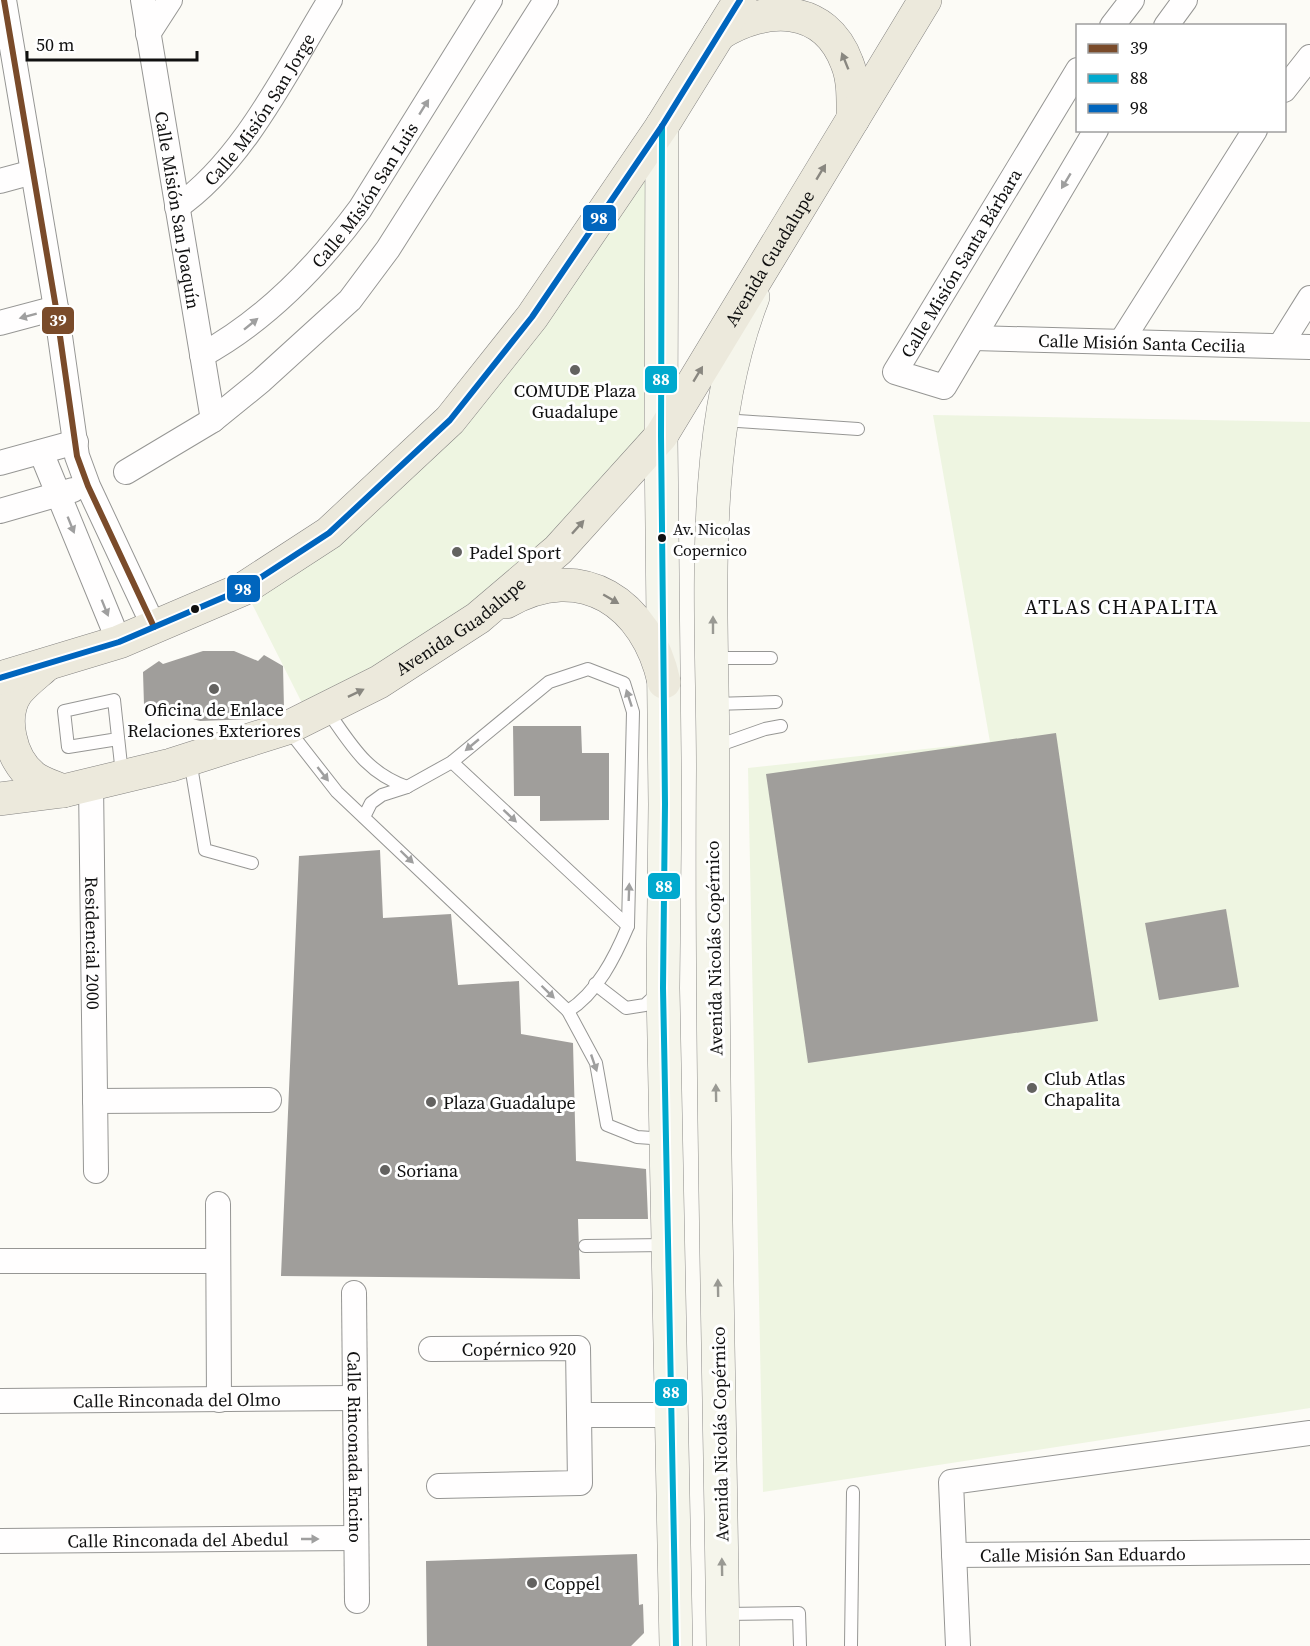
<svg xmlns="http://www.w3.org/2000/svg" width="1310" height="1646" viewBox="0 0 1310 1646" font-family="'Source Serif 4',serif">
  <rect width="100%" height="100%" fill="#fcfbf6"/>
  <g fill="#eef5e1">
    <polygon points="660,134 657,436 478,618 306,711 242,584 451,423"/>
    <polygon points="933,415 1310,422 1310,1408 763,1492 748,768 990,742"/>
  </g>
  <g fill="#a09e9b">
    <polygon points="203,651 234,651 258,661 264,655 283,666 284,709 253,719 200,721 144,705 143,672 159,661 163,664"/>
    <polygon points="513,726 581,726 582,753 609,753 609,820 540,821 540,796 514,796"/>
    <polygon points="1056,733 1098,1021 808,1063 766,774"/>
    <polygon points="380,850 383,918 451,914 458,985 519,981 521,1034 573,1043 576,1161 646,1169 648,1219 578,1219 580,1279 281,1276 299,856"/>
    <polygon points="1226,909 1239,987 1159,1000 1145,923"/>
    <polygon points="637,1554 639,1605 643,1604 644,1633 631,1646 427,1646 426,1561"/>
  </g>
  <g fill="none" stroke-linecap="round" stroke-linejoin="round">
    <defs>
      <g id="lane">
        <polyline points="723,420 858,429"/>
        <polyline points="714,658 771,658"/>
        <polyline points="714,704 776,702"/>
        <path d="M326,709C351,744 365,772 407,787"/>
        <polyline points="287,728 337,792 568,1011 596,1063 607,1125 637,1137 666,1139"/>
        <polyline points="118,739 68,747 64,711 114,700 122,774"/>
        <polyline points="714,747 765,729 781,726"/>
        <polyline points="190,760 205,850 252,863"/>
        <polyline points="452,762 628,926"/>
        <path d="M364,817L371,803L382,795L407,787L452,762L549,682L588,669L624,683L633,712L628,926C615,957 597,993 568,1011"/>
        <polyline points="595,984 626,1008 645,1005 658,993"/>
        <polyline points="585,1246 665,1245"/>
        <polyline points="724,1614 799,1613 800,1646"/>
        <polyline points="851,1646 853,1492"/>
      </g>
      <g id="street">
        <polyline points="4,0 56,308 77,456 88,486 154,627"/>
        <path id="s1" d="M143,0L213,420"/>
        <polyline points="1112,26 1132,0"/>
        <polyline points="1166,26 1185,0"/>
        <polyline points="148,34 170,0"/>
        <polyline points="1078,70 895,372 944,387 1096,130"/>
        <polyline points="1284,90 1310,57"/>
        <polyline points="0,181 33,172"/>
        <path id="s2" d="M177,207C244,161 288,68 330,0"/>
        <polyline points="0,323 56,308"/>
        <path id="s3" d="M974,338L1310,347"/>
        <polyline points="1121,342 1255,130"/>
        <polyline points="1280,346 1310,298"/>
        <path id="s4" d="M202,355C266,320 317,267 360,209L490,0"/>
        <polyline points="41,452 119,642"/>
        <polyline points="0,463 76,442"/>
        <polyline points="126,472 213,420 261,381 350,300 388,249 546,0"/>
        <polyline points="0,511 73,490"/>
        <path id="s5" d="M91,784L96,1171"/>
        <polyline points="95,1101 269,1100"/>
        <polyline points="218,1204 219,1400"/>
        <polyline points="0,1261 218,1261"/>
        <path id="s6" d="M354,1293L357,1601"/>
        <path id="s7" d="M431,1349L578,1348L580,1483L439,1486"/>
        <path id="s8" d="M0,1401L355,1398"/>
        <polyline points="579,1415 673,1415"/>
        <path id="s9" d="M0,1541L356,1538"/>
        <path id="s10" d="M954,1555L1310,1552"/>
        <polyline points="958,1646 951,1482 1310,1433"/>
      </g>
      <g id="secondary">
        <polyline points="662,126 661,436 665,804 663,988 676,1646"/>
        <path d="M723,1646C719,1354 711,1061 713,768C713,615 697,441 753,297"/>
      </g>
      <g id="primary">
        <path d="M719,34C765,5 825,3 847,63C854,80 853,100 853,119"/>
        <path d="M506,602C582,558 647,604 664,682"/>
        <path d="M45,666C36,674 25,682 17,692C0,716 10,759 33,777C40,783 54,787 63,791"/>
        <polyline points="0,678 119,642 243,589 329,533 450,420 532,317 662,126 740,0"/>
        <path id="s11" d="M0,799L63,791L171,765L287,728L379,682L478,618L558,550L661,436L925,0"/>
      </g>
    </defs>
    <use href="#lane" stroke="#969694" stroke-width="14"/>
    <use href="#street" stroke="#969694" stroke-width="26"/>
    <use href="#secondary" stroke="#8d8c8a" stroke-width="34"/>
    <use href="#primary" stroke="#848381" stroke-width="34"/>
    <use href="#lane" stroke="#fffefe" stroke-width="12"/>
    <use href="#street" stroke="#fffefe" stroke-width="24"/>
    <use href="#secondary" stroke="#f5f5eb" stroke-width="33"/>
    <use href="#primary" stroke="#ece9dc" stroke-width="33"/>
    <defs>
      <polyline id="bus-1" points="4,0 56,308 77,456 88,486 154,627"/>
      <polyline id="bus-2" points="662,126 661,436 665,804 663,988 676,1646"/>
      <polyline id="bus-3" points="0,678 119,642 243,589 329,533 450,420 532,317 662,126 740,0"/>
    </defs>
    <use href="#bus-1" stroke="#fff" stroke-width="10"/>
    <use href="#bus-2" stroke="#fff" stroke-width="10"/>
    <use href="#bus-3" stroke="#fff" stroke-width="10"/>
    <use href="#bus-1" stroke="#7a4b2a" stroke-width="6"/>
    <use href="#bus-2" stroke="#00a9ce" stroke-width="6"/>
    <use href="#bus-3" stroke="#0065bd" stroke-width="6"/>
  </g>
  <defs><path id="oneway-solid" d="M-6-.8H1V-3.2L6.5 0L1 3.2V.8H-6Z" transform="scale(1.5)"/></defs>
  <g fill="#898780">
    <use href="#oneway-solid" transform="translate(845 61) rotate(-112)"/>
    <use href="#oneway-solid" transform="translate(821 172) rotate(-59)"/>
    <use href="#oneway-solid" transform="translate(698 374) rotate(-59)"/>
    <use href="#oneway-solid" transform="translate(578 527) rotate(-48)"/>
    <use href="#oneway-solid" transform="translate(611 599) rotate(30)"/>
    <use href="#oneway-solid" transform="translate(356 693) rotate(-26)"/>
  </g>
  <g fill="#9f9f9f">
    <use href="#oneway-solid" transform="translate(424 107) rotate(-58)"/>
    <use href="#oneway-solid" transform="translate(1066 181) rotate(121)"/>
    <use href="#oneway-solid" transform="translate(28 316) rotate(165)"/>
    <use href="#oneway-solid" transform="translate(251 324) rotate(-39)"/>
    <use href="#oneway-solid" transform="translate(71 525) rotate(68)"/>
    <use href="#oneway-solid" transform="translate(105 608) rotate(68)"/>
    <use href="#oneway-solid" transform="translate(629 698) rotate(-108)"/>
    <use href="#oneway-solid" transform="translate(472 745) rotate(140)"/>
    <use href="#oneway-solid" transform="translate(323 774) rotate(52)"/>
    <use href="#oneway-solid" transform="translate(510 816) rotate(43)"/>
    <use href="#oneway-solid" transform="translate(407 857) rotate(44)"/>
    <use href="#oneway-solid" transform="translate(629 892) rotate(-88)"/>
    <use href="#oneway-solid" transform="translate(548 992) rotate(44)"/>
    <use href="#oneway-solid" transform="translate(594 1063) rotate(71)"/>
    <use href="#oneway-solid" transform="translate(310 1539)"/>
  </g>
  <g fill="#999993">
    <use href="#oneway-solid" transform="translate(713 625) rotate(-90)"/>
    <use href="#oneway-solid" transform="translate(716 1093) rotate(-91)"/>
    <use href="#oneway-solid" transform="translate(718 1288) rotate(-91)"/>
    <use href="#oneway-solid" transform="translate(722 1567) rotate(-91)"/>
  </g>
  <g fill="#636260" stroke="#fff" stroke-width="2">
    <circle cx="575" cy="370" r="6"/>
    <circle cx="457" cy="552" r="6"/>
    <circle cx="214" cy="689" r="6"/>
    <circle cx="1032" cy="1088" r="6"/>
    <circle cx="431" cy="1102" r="6"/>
    <circle cx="385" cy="1170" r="6"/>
    <circle cx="532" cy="1583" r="6"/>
  </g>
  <g fill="#101010" stroke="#fff" stroke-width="2">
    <circle cx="662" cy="538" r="5"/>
    <circle cx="195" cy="609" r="5"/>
  </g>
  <g text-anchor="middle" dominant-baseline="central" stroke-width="6" stroke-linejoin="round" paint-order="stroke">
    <g font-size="16" fill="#101010" stroke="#fff" text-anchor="start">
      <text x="673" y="529">Av. Nicolas<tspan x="673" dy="21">Copernico</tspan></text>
    </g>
    <g font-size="18" fill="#101010" stroke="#fff">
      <text stroke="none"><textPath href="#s2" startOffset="129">Calle Misión San Jorge</textPath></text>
      <text stroke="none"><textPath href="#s4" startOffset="231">Calle Misión San Luis</textPath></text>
      <text stroke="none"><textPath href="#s1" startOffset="213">Calle Misión San Joaquín</textPath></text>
      <text stroke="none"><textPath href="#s11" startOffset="984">Avenida Guadalupe</textPath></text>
      <text transform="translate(961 263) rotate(-59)">Calle Misión Santa Bárbara</text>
      <text stroke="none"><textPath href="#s3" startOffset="168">Calle Misión Santa Cecilia</textPath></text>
      <text stroke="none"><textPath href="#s11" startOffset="498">Avenida Guadalupe</textPath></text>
      <text stroke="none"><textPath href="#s5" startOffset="159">Residencial 2000</textPath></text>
      <text transform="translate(714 948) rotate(-91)">Avenida Nicolás Copérnico</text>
      <text stroke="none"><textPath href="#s7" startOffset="88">Copérnico 920</textPath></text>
      <text stroke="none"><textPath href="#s8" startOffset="177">Calle Rinconada del Olmo</textPath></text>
      <text transform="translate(720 1434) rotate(-91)">Avenida Nicolás Copérnico</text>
      <text stroke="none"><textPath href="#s6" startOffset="154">Calle Rinconada Encino</textPath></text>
      <text stroke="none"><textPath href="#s9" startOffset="178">Calle Rinconada del Abedul</textPath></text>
      <text stroke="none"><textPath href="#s10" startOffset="129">Calle Misión San Eduardo</textPath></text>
    </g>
    <g font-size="18" fill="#101010" stroke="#fff" text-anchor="start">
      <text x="575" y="390" text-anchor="middle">COMUDE Plaza<tspan x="575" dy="21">Guadalupe</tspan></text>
      <text x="469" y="552">Padel Sport</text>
      <text x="214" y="709" text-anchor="middle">Oficina de Enlace<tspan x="214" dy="21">Relaciones Exteriores</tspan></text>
      <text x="1044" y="1078">Club Atlas<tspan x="1044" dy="21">Chapalita</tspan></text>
      <text x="443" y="1102">Plaza Guadalupe</text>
      <text x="397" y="1170">Soriana</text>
      <text x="544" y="1583">Coppel</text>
    </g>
    <g font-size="20" letter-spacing="1.5" fill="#101010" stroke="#fff">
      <text x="1122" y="607">ATLAS CHAPALITA</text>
    </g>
  </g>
  <g stroke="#fff" stroke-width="2">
    <rect x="582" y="204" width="35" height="28" rx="6" fill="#0065bd"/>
    <rect x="41" y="306" width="34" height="29" rx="6" fill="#7a4b2a"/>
    <rect x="644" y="365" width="34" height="29" rx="6" fill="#00a9ce"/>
    <rect x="226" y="574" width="35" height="29" rx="6" fill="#0065bd"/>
    <rect x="647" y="872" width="34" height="28" rx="6" fill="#00a9ce"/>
    <rect x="654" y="1378" width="34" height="29" rx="6" fill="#00a9ce"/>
  </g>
  <g font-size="16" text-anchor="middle" font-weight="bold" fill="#fff">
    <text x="599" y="224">98</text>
    <text x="58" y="326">39</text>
    <text x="661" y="385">88</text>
    <text x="243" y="595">98</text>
    <text x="664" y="892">88</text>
    <text x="671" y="1398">88</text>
  </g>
  <rect x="1076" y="24" width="210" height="108" fill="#ffffff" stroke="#9f9f9f" stroke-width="1.5"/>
  <rect x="1088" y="44" width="30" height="9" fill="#7a4b2a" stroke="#9f9f9f" stroke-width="1.5"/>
  <text x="1130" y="54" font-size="18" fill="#101010">39</text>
  <rect x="1088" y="74" width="30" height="9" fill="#00a9ce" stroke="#9f9f9f" stroke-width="1.5"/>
  <text x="1130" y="84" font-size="18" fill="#101010">88</text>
  <rect x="1088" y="104" width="30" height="9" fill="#0065bd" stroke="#9f9f9f" stroke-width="1.5"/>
  <text x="1130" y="114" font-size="18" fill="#101010">98</text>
  <path d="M27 51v9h170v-9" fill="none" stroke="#101010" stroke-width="3"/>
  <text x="36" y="51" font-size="18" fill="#101010" stroke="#ffffff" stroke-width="4.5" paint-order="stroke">50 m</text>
</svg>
